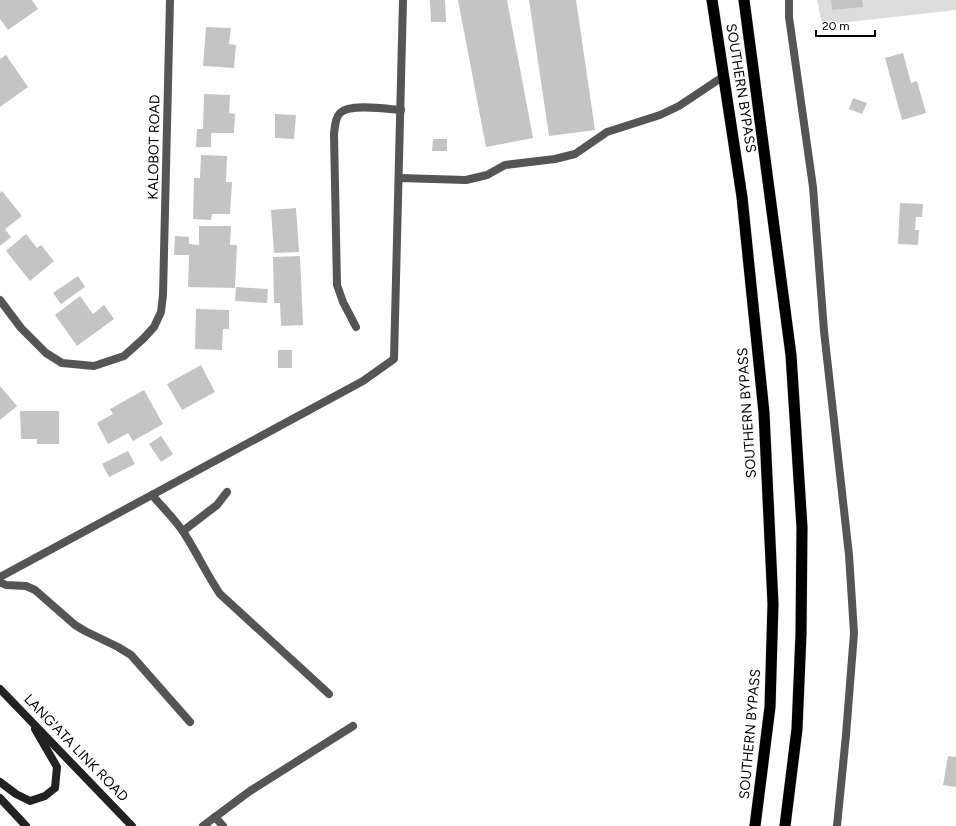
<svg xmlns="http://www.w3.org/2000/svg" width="956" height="826" viewBox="0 0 956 826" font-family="Figtree,sans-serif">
  <rect width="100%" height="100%" fill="#fff"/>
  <polygon fill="#dcdcdc" points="817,0 956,0 956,10 822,25"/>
  <g fill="#c4c4c4">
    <polygon points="0,0 32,0 38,9 8,30 0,19"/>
    <polygon points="430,0 445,0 446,22 431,22"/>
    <polygon points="458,0 507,0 533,138 486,147"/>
    <polygon points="529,0 576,0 595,130 549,136"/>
    <polygon points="831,0 862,0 863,7 832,10"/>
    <polygon points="206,27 231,28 229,44 236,45 234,68 203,66"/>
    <polygon points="903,53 911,83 917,81 926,113 902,120 885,58"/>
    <polygon points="6,55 28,87 0,107 0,59"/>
    <polygon points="204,94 230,95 229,113 235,114 234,133 211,133 211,147 196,147 197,129 203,129"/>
    <polygon points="853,98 867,103 862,114 849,109"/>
    <polygon points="275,114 296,115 294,139 275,138"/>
    <polygon points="433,139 447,139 447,151 432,151"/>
    <polygon points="201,155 227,156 226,182 232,182 230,214 212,214 211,220 193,219 194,178 200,178"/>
    <polygon points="2,191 22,216 5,229 11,237 0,246 0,193"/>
    <polygon points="900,203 923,204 922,217 916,217 915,230 919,230 918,245 898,244"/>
    <polygon points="296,208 299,252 274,253 271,210"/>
    <polygon points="199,226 231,226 230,245 237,245 235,288 188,287 189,255 174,255 175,236 189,237 189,244 199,245"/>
    <polygon points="26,234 37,248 41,245 54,261 30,281 6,251"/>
    <polygon points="300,256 303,325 281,326 280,303 274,303 273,257"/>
    <polygon points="78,276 85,287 61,304 53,293"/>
    <polygon points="236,287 268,289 267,303 235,301"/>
    <polygon points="80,296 93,314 104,305 114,319 77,346 55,315"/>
    <polygon points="196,309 229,310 229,329 223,329 222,350 195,349"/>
    <rect x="278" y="350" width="14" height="18"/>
    <polygon points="201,365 215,392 182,410 167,384"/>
    <polygon points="0,386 17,406 0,420"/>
    <polygon points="144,390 163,424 133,441 128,433 108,444 97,423 113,414 110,409"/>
    <polygon points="20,411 59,411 59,444 37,444 37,439 21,439"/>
    <polygon points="161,436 173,454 161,462 149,444"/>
    <polygon points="128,451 135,464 109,477 102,464"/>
    <polygon points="948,756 956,757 956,787 943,785"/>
  </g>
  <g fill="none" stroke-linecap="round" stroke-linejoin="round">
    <defs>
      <g id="trunk">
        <polyline points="712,0 742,197 764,413 773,604 770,707 755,826"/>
        <polyline points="744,0 791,355 802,527 801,634 797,729 785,826"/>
      </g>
    </defs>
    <use href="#trunk" stroke="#dbdbdb" stroke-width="12"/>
    <g stroke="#555" stroke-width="8">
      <polyline points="789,0 789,17 813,187 824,331 849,555 854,633 846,735 837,826"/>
      <path d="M356,327L343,302L337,285L334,134C335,127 335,118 340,113C350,103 387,109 401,110"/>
      <path d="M152,495C162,507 175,519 184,533C197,553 207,575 220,594L329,694"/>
      <polyline points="183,531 217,505 227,492"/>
      <polyline points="0,582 6,585 26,586 35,590 75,625 85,631 118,647 131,655 190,722"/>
      <polyline points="215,817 223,826"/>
      <polyline points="203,826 250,791 353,726"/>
    </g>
    <g stroke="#555" stroke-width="8">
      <polyline points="399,178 466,180 487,175 505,165 555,159 575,154 607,132 660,115 679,106 724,76"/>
      <polyline points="0,300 21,328 46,353 62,363 94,366 124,356 143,339 154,327 161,312 163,295 170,0"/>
      <polyline points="0,577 363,381 394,359 403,0"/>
    </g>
    <g stroke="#222" stroke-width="8">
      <polyline points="0,689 132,826"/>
      <polyline points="0,782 16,794 30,801 45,796 55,788 57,767 35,729"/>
      <polyline points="0,798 26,826"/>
    </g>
    <use href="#trunk" stroke="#000" stroke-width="11"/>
  </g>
  <g text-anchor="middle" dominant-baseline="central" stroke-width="3.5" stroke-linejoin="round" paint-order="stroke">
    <g font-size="14" fill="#000" stroke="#fff">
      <text transform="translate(741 88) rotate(81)">SOUTHERN BYPASS</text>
      <text transform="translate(154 147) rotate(-89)">KALOBOT ROAD</text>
      <text transform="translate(747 413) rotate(-94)">SOUTHERN BYPASS</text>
      <text transform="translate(750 734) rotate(-85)">SOUTHERN BYPASS</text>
      <text transform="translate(76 748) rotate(46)">LANG'ATA LINK ROAD</text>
    </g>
  </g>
  <path d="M816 30v6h59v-6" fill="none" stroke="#000000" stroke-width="2"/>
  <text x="822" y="30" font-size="12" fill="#000000" stroke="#ffffff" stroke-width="3" paint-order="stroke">20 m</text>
</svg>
